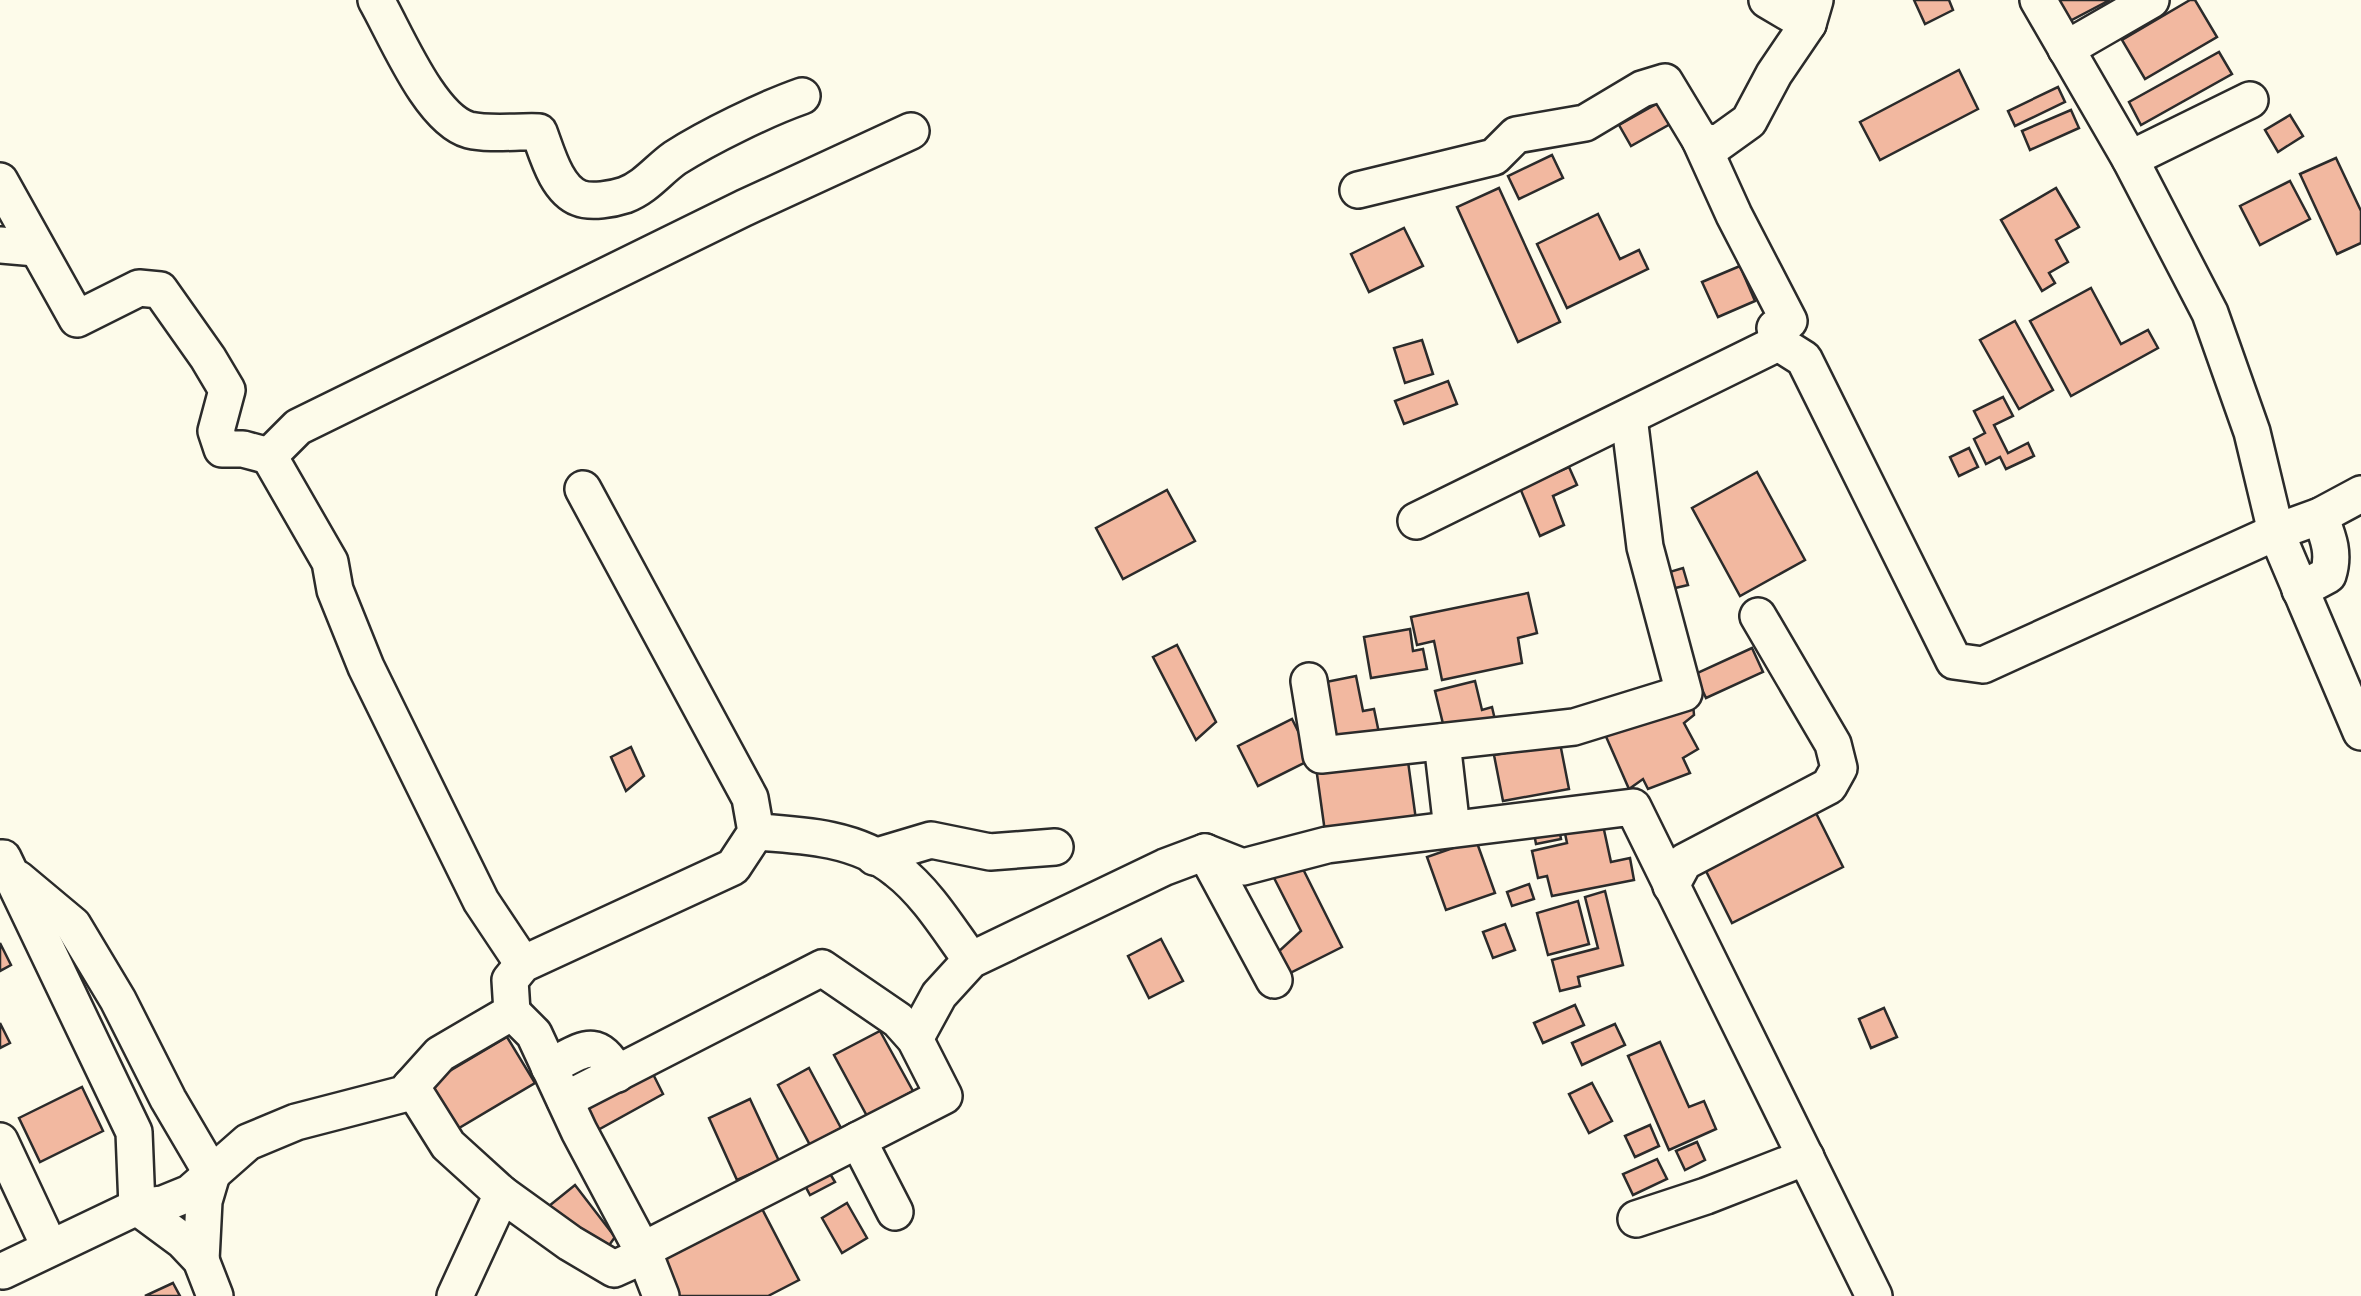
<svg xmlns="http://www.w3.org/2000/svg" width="2361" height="1296" viewBox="0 0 2361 1296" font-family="'Public Sans',sans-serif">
  <rect width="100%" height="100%" fill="#fdfbea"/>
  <g fill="#f2b8a0" stroke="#2b2b2b" stroke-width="2.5">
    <polygon points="1914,0 1949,0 1953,10 1925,24"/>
    <polygon points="2054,0 2110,0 2066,23"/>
    <polygon points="2190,0 2195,0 2217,37 2145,79 2122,40"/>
    <polygon points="2219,52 2232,74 2141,125 2129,102"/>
    <polygon points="1959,70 1978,109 1880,160 1860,122"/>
    <polygon points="2058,87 2065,102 2015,126 2008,111"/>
    <polygon points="1660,102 1672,123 1631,146 1619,125"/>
    <polygon points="2071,110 2079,128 2030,150 2022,131"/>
    <polygon points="2290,115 2303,136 2278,152 2265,130"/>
    <polygon points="1552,155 1563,178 1519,199 1508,176"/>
    <polygon points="2336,158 2361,211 2361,243 2337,254 2300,174"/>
    <polygon points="2290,181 2310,219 2260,245 2240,206"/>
    <polygon points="1499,188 1560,322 1518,342 1457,207"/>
    <polygon points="2056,188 2079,227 2056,240 2068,262 2049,273 2055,283 2042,291 2001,220"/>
    <polygon points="1598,214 1620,259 1639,250 1648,269 1567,308 1537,244"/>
    <polygon points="1404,228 1423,266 1369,292 1351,254"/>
    <polygon points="1740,266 1755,301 1718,317 1702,282"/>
    <polygon points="2091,288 2121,344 2148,330 2158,348 2071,396 2030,321"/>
    <polygon points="2015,321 2053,390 2019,409 1980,340"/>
    <polygon points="1422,340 1433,374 1405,383 1394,348"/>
    <polygon points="1448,381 1457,404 1404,424 1395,401"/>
    <polygon points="2003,397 2013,416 1994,425 2008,453 2028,443 2034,456 2006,469 2000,457 1986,464 1974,439 1985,433 1974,411"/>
    <polygon points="1969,448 1978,467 1959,476 1950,457"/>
    <polygon points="1569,467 1577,485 1553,496 1564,525 1540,536 1520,488"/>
    <polygon points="1757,472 1805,560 1740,596 1692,508"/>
    <polygon points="1167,490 1195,541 1123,579 1096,528"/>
    <polygon points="1683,568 1688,585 1671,589 1666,573"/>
    <polygon points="1528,593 1537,633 1518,638 1522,663 1442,680 1434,641 1417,645 1411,617"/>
    <polygon points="1410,629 1413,651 1423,649 1427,669 1371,678 1364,637"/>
    <polygon points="1177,645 1216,722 1196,740 1153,657"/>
    <polygon points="1752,648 1763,672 1706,698 1695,674"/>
    <polygon points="1356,676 1363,711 1374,709 1379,733 1328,743 1316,684"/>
    <polygon points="1475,681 1482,710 1492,707 1496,724 1446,736 1435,691"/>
    <polygon points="1693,704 1694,715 1684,723 1698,749 1683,758 1690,773 1648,789 1643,779 1629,789 1604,732"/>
    <polygon points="1292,719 1312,759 1258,786 1238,746"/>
    <polygon points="1560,743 1569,789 1503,801 1494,755"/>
    <polygon points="631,747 644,776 626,791 611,757"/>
    <polygon points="1407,754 1416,820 1325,832 1316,767"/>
    <polygon points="1815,811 1843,867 1732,923 1704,867"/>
    <polygon points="1601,816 1611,862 1630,858 1634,880 1552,896 1547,876 1538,878 1532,851 1567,843 1563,824"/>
    <polygon points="1558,823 1561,839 1536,844 1533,828"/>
    <polygon points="1476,840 1495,893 1446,910 1427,857"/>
    <polygon points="1298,859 1342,947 1288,974 1277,953 1301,931 1271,872"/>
    <polygon points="1529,884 1534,899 1512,906 1507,892"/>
    <polygon points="1605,891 1623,965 1578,977 1580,986 1560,991 1552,960 1598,948 1585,897"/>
    <polygon points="1578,901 1589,944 1548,955 1537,913"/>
    <polygon points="1505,924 1515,950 1493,958 1483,932"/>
    <polygon points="1161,939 1183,981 1149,998 1128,956"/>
    <polygon points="0,943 11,965 0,971"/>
    <polygon points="1575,1005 1584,1025 1543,1043 1534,1023"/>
    <polygon points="1884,1008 1897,1037 1871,1048 1859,1019"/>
    <polygon points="0,1023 10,1043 0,1048"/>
    <polygon points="1615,1024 1625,1045 1582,1065 1572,1043"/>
    <polygon points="880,1031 913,1091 867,1116 834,1055"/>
    <polygon points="507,1037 535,1083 454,1131 426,1085"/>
    <polygon points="1660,1042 1689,1107 1704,1101 1716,1129 1669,1150 1628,1056"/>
    <polygon points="647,1062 663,1094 596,1131 579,1100"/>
    <polygon points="809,1068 841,1128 810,1145 778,1085"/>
    <polygon points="1592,1083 1612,1121 1589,1133 1569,1094"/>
    <polygon points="82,1087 103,1131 40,1162 19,1118"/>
    <polygon points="750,1099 779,1161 737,1180 709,1118"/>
    <polygon points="1650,1125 1659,1146 1635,1157 1625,1136"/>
    <polygon points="1697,1142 1705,1160 1685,1170 1676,1151"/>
    <polygon points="1657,1159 1667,1179 1633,1195 1623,1174"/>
    <polygon points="825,1165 835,1182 810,1195 801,1178"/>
    <polygon points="575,1185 615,1237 605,1251 549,1206"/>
    <polygon points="758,1201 799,1280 768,1296 673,1296 652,1256"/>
    <polygon points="847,1203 867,1238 842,1253 822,1218"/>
    <polygon points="173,1283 180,1296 145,1296"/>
  </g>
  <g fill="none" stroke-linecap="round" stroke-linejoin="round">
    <defs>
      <g id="minor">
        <path d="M376,0C396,35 430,119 469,130C490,135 518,131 539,132C547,153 556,189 579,198C591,203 613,199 625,195C646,187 658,170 675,158C708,137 765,109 802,96"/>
        <polyline points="1767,0 1808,24"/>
        <polyline points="2038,0 2130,159 2210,313 2252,432 2276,532 2361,732"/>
        <polyline points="2066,49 2151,0"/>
        <polyline points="1700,140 1734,215 1789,321 1775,328 1785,347 1804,359 1954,661 1983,665 2276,532 2320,516 2361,494"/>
        <polyline points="2130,159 2250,100"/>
        <polyline points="0,181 77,319 139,288 160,290 208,358 227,390 216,431 222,449 243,449 269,456 330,562 335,590 366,667 481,901 523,964"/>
        <polyline points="1358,190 1494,157 1516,135 1585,123 1642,89 1665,82 1700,140 1717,144 1749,121 1774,74 1808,24 1815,0"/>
        <polyline points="0,245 36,248"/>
        <polyline points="269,456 298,427 744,208 911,131"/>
        <polyline points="1416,521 1782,341"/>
        <path d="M2300,590L2328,575C2335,553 2328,537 2320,516"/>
        <polyline points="1309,681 1321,755 1574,727 1684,693 1645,547 1629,417"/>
        <polyline points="1442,742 1452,829"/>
        <path d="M756,832C804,835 858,838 897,870C927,893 949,930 971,960"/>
        <polyline points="1205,852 1274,980"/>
        <polyline points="874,857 931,840 990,852 1055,847"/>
        <polyline points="0,858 3,858 134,1132 137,1207 183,1241 201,1260 215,1296"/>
        <polyline points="18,879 73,925 118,1000 168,1099 212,1174 204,1201 201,1260"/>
        <polyline points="1671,886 1684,862 1829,786 1839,768 1833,744 1758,616"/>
        <polyline points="915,1039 939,995 971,960 1165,867 1205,852 1243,867 1327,845 1633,807 1874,1296"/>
        <path d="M549,1067C582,1051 597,1034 617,1074"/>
        <polyline points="411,1086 448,1145 502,1194 455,1296"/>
        <polyline points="565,1100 822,968 898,1020 915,1039 944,1096 643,1250"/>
        <polyline points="858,1140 895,1212"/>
        <polyline points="0,1141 50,1248"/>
        <polyline points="502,1194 570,1243 614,1269 645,1255 579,1131 534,1034 512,1012"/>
        <polyline points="1636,1219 1706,1196 1806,1157"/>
        <polyline points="645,1255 661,1296"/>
        <polyline points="3,1271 137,1207 163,1204 190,1193 248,1142 296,1122 404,1094 440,1054 512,1012 510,980 523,964 733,867 756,832 750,798 583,489"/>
      </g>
    </defs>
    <use href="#minor" stroke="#2b2b2b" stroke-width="40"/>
    <use href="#minor" stroke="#fdfbea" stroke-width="35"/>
  </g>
</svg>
